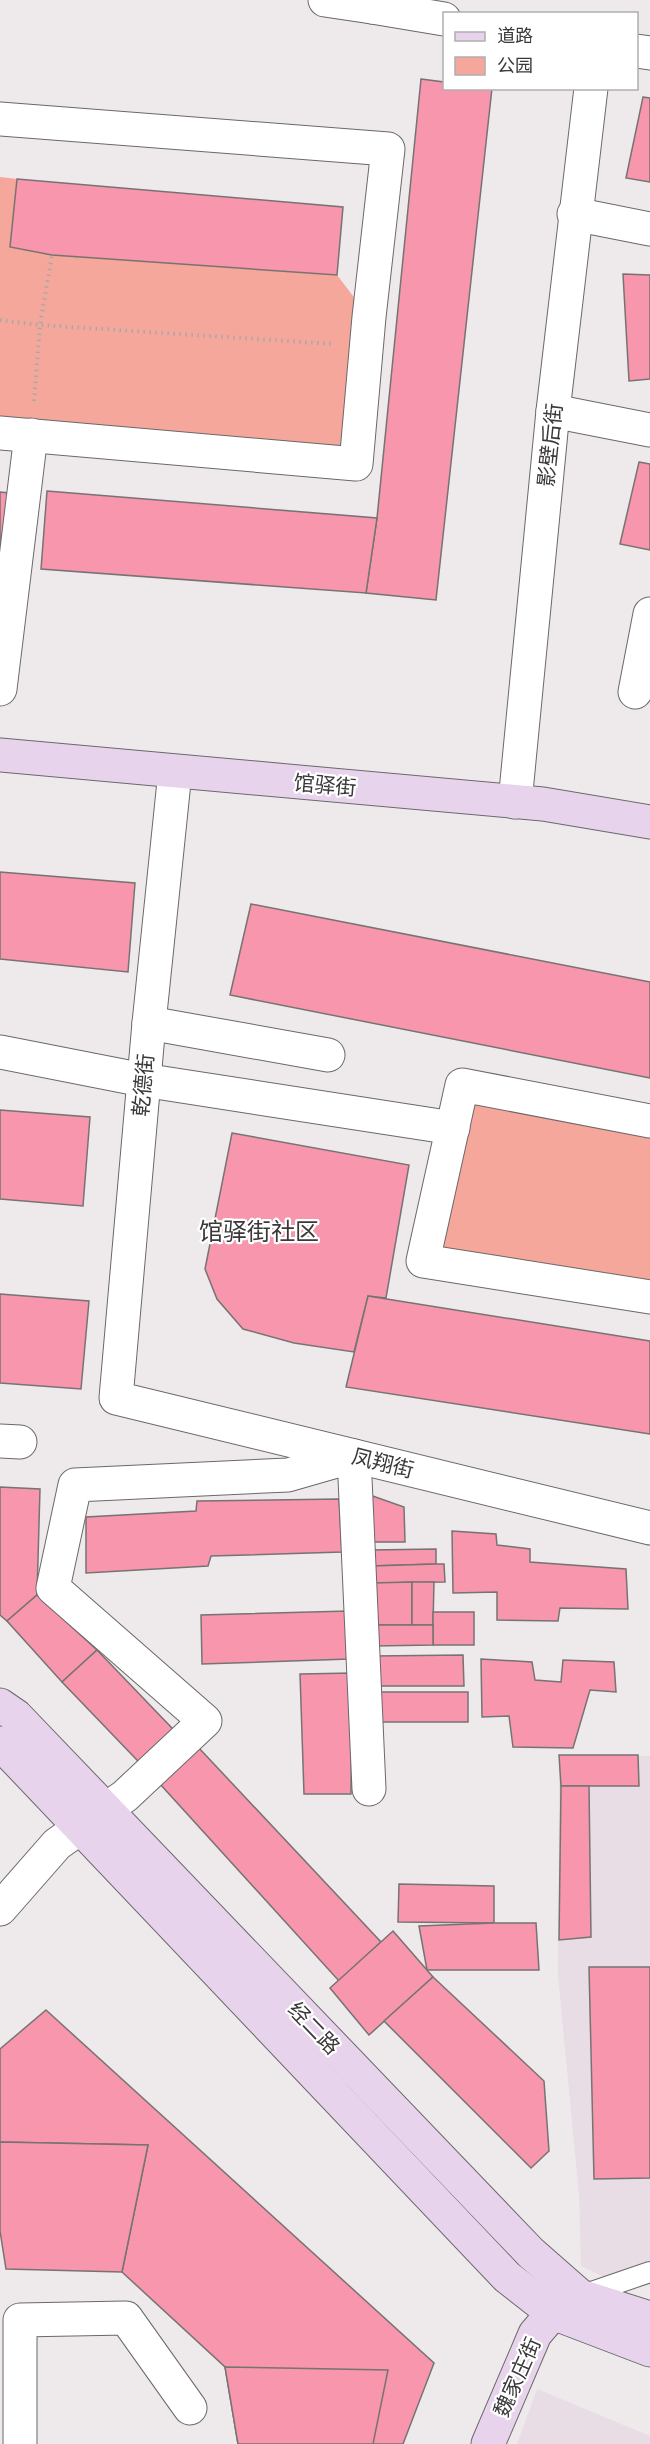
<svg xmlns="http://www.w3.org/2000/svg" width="650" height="2444" viewBox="0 0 650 2444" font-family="Poppins,'Noto Sans SC',sans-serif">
  <rect width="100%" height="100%" fill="#eeeaec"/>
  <g fill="#e8dde4">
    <polygon points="559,1755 650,1756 650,2272 614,2282 581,2266 579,2195 558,1976"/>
    <polygon points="537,2389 650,2436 650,2444 517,2444"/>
  </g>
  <g fill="#f4a79a">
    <polygon points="0,177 17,179 10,247 52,255 337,275 369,317 356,464 0,433"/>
    <polygon points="473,1101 650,1136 650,1283 439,1250"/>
  </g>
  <g fill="#f796ac" stroke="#777373" stroke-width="1.5">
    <polygon points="421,79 444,82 444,88 492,88 436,600 366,593 377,518"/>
    <polygon points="643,97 650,98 650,182 626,178"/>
    <polygon points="17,179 343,207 337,275 52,255 10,247"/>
    <polygon points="623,274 650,275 650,379 629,381"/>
    <polygon points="639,462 650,464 650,550 620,544"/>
    <polygon points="47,491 377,518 366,593 41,569"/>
    <polygon points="0,492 9,493 0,574"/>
    <polygon points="0,872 135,883 128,972 0,959"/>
    <polygon points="251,904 650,982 650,1078 230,995"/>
    <polygon points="0,1110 90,1117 83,1206 0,1199"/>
    <polygon points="232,1133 409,1165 386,1298 368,1296 354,1352 294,1343 243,1329 217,1299 205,1269"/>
    <polygon points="0,1294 89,1301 81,1389 0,1383"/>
    <polygon points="368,1296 650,1341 650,1434 346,1387"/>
    <polygon points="0,1487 40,1489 37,1595 7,1621 0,1615"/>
    <polygon points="367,1494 404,1507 405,1542 370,1542"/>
    <polygon points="339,1499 342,1552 211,1556 208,1566 86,1573 86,1517 196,1511 197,1501"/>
    <polygon points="452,1531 496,1534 497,1545 530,1549 530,1562 626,1569 628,1609 560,1608 558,1621 497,1620 497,1592 453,1593"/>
    <polygon points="436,1549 436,1564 371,1566 371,1550"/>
    <polygon points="436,1564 444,1564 445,1582 372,1583 371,1566"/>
    <polygon points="412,1582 412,1625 373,1625 372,1583"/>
    <polygon points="412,1582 434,1582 433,1625 412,1625"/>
    <polygon points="37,1595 97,1650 62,1682 7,1621"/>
    <polygon points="348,1611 349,1659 202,1664 201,1615"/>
    <rect x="433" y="1612" width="41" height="33"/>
    <polygon points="373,1625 433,1625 433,1645 374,1646"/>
    <polygon points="97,1650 194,1751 160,1784 62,1682"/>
    <polygon points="463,1655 464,1686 374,1686 374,1656"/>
    <polygon points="481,1659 532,1662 535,1680 561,1682 563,1660 614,1662 616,1692 590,1690 573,1748 513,1747 509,1716 482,1717"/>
    <polygon points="352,1673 351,1794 304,1794 300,1674"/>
    <rect x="376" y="1692" width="92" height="30"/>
    <polygon points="198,1747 381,1942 339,1981 160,1784"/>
    <polygon points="559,1755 638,1755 639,1786 561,1786"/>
    <polygon points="561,1786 589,1786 591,1937 559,1940"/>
    <polygon points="399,1884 494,1886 494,1923 398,1922"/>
    <polygon points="494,1923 536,1923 539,1970 427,1970 419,1926"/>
    <polygon points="393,1931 433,1977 369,2035 330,1988"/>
    <polygon points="589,1967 650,1967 650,2178 594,2179"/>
    <polygon points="433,1977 544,2081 549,2151 531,2168 384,2021"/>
    <polygon points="46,2010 434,2363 403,2444 238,2444 225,2367 122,2272 148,2145 0,2142 0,2049"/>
    <polygon points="0,2142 148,2145 122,2272 6,2269 0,2231"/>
    <polygon points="225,2367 388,2370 373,2444 238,2444"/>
  </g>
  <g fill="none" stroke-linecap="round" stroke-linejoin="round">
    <defs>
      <polyline id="lane" points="580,2296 650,2272"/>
      <g id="street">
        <polyline points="325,0 372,7"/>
        <polyline points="374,0 372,7 444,19"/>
        <polyline points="636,51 650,53"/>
        <polyline points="0,119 388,149 369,317 356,464 0,433"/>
        <polyline points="574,214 650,229"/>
        <polyline points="553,411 650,430"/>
        <polyline points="0,689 31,435"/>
        <polyline points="635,692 650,614"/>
        <polyline points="175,772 149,1023 116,1398 650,1528"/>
        <polyline points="515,802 553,411 591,88"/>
        <polyline points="149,1023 328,1055"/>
        <polyline points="0,1052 143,1080 453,1128"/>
        <polyline points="650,1121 462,1085 423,1261 650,1297"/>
        <polyline points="0,1441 20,1442"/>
        <polyline points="0,1909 57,1844 125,1796 205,1721 53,1588 75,1485 288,1475 354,1456 369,1789"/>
        <polyline points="20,2444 20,2320 126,2318 190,2408"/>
      </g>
      <g id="secondary">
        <polyline points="0,755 543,804 650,822"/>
        <polyline points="0,1705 16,1716 531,2253 580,2296 650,2318"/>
        <polyline points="0,1743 507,2277 553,2313 650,2350"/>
        <polyline points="488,2444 535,2334 553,2313"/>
      </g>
    </defs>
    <use href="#lane" stroke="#6b686a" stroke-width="22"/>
    <use href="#street" stroke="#6b686a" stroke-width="35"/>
    <use href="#secondary" stroke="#6b686a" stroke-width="35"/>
    <g stroke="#aba8aa" stroke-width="4" stroke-dasharray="1.5 4.5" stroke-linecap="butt">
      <polyline points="0,320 40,325 334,344"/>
      <polyline points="34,401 40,325 52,255"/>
    </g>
    <use href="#lane" stroke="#fff" stroke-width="20"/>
    <use href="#street" stroke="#fff" stroke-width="33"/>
    <use href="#secondary" stroke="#e7d4ec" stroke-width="33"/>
  </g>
  <g text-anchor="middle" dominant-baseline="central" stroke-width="4.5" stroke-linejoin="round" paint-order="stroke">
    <g font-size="21" fill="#3a3839" stroke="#fff">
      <text transform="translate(550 445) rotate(-84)">影壁后街</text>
      <text transform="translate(325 785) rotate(5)">馆驿街</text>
      <text transform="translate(143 1085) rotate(-85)">乾德街</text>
      <text transform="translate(383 1463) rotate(14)">凤翔街</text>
      <text transform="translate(314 2028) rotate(46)">经二路</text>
      <text transform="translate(517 2377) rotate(-66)">魏家庄街</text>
    </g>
    <g font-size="24" fill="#3a3839" stroke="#fff">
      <text x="259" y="1231">馆驿街社区</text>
    </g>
  </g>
  <rect x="443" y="12" width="195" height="78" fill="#ffffff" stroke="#b0afb0" stroke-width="1.5"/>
  <rect x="455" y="32" width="30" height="9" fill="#e7d4ec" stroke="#b0afb0" stroke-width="1.5"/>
  <text x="497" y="42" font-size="18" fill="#3a3839">道路</text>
  <rect x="455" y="57" width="30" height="18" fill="#f4a79a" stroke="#b0afb0" stroke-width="1.5"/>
  <text x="497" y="72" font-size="18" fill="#3a3839">公园</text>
</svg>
